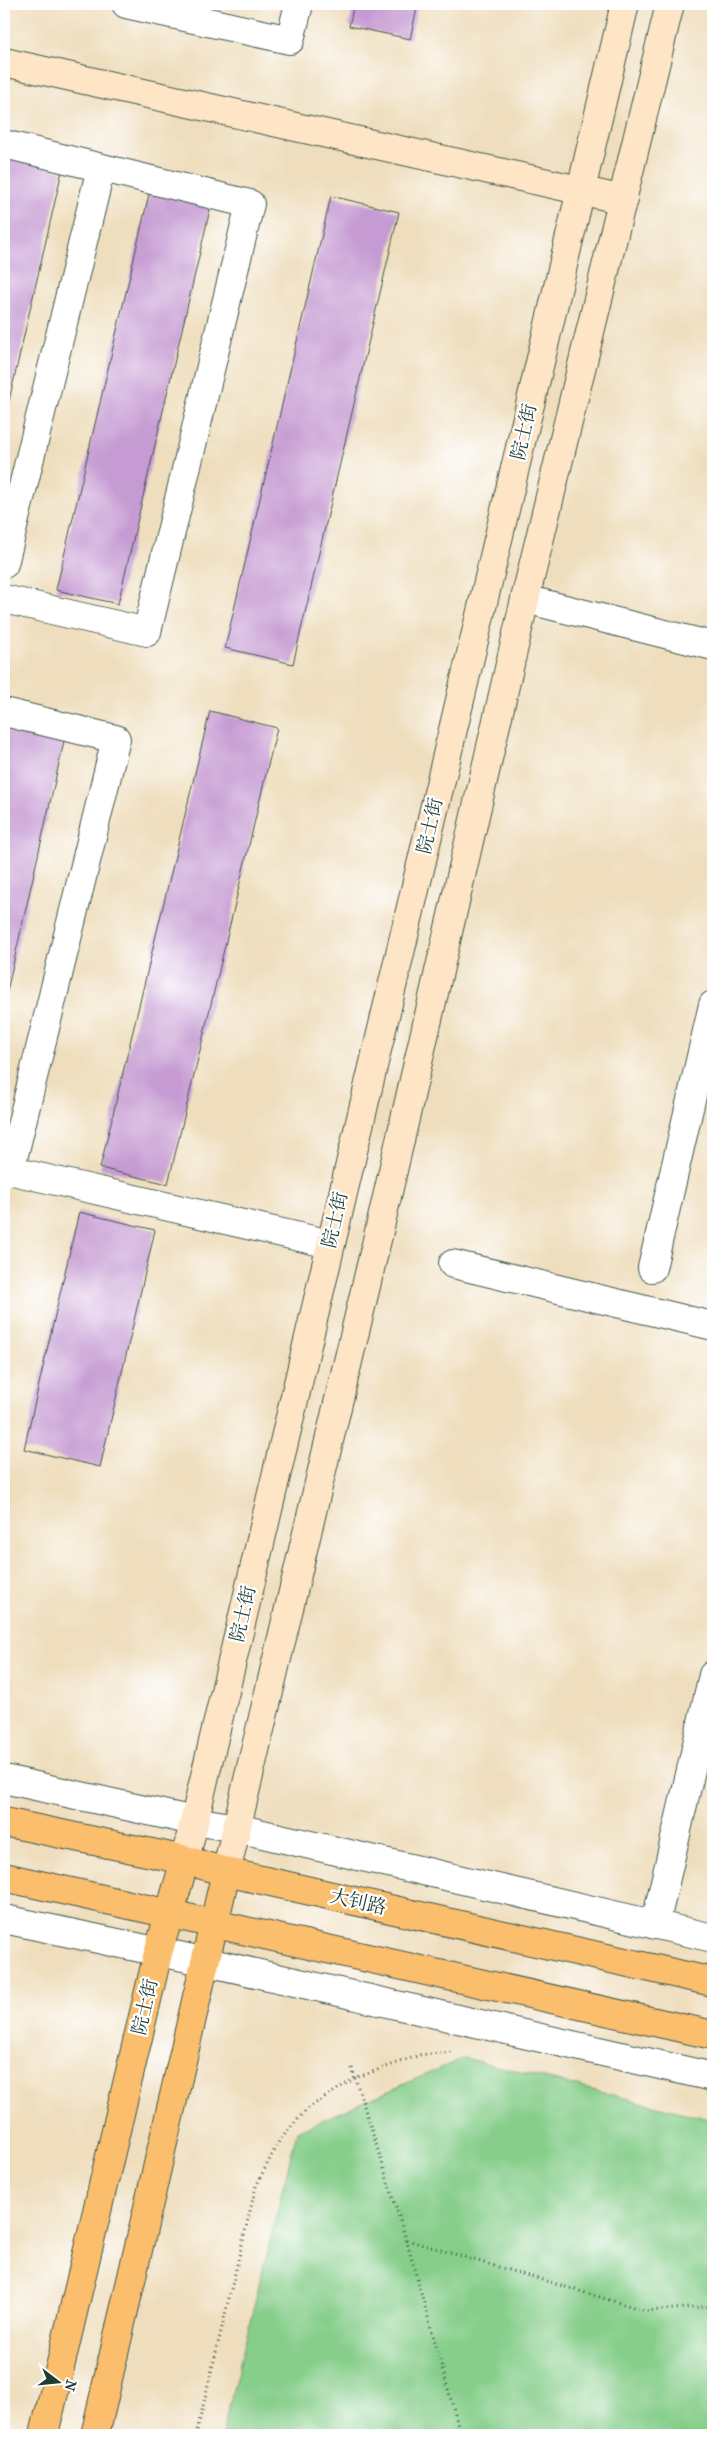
<svg xmlns="http://www.w3.org/2000/svg" width="717" height="2439" viewBox="0 0 717 2439" font-family="'IM FELL French Canon','Noto Serif SC',serif">
  <rect width="100%" height="100%" fill="#fff"/>
  <filter id="ink" filterUnits="userSpaceOnUse"><feTurbulence type="fractalNoise" baseFrequency=".02" numOctaves="2"/><feDisplacementMap in="SourceGraphic" scale="10" xChannelSelector="R" yChannelSelector="G"/><feConvolveMatrix kernelMatrix="1 2 1 2 8 2 1 2 1" color-interpolation-filters="sRGB"/></filter>
  <filter id="wash" filterUnits="userSpaceOnUse"><feTurbulence type="fractalNoise" baseFrequency=".0096" numOctaves="4" result="noise"/><feDisplacementMap in="SourceGraphic" scale="20" xChannelSelector="R" yChannelSelector="G"/><feGaussianBlur stdDeviation="1.12" result="paint"/><feColorMatrix in="noise" values="0 0 0 0 0 0 0 0 0 0 0 0 0 0 0 0 0 1.4 0 .05"/><feComposite in="paint" operator="in"/></filter>
  <g filter="url(#wash)">
    <rect width="100%" height="100%" fill="#efdebd"/>
    <polygon fill="#86ce8a" stroke="#52865f" points="464,2058 713,2120 713,2435 222,2435 297,2131"/>
    <g id="blocks">
      <g fill="#c69bd3">
        <polygon points="354,4 418,4 410,39 349,26"/>
        <polygon points="4,157 62,171 5,418 4,418"/>
        <polygon points="150,190 211,205 118,604 56,590"/>
        <polygon points="331,196 399,212 293,664 225,648"/>
        <polygon points="4,709 68,724 5,1000 4,1000"/>
        <polygon points="210,711 277,728 168,1184 100,1168"/>
        <polygon points="79,1212 155,1230 100,1467 24,1449"/>
      </g>
    </g>
  </g>
  <g filter="url(#ink)">
    <use href="#blocks" fill-opacity="0" stroke="#3e5549" stroke-width="1"/>
    <g fill="none" stroke-linecap="round" stroke-linejoin="round">
      <defs>
        <g id="street">
          <polyline points="126,4 290,40 299,4"/>
          <polyline points="4,144 250,204 147,632 4,599"/>
          <polyline points="4,564 101,168"/>
          <polyline points="525,599 713,646"/>
          <polyline points="4,712 116,739 10,1171"/>
          <polyline points="4,1169 330,1244"/>
          <polyline points="453,1264 713,1326"/>
          <polyline points="652,1268 713,1005"/>
          <polyline points="4,1779 194,1821 237,1828 713,1938"/>
          <polyline points="4,1919 207,1962 713,2077"/>
          <polyline points="655,1925 713,1675"/>
        </g>
        <g id="secondary">
          <polyline points="4,62 624,200"/>
          <polyline points="185,1860 625,4"/>
          <polyline points="226,1872 377,1240 525,599 670,4"/>
        </g>
        <g id="primary">
          <polyline points="44,2435 158,1953 185,1860"/>
          <polyline points="95,2435 226,1872"/>
        </g>
        <g id="highway">
          <polyline points="4,1822 185,1860 226,1872 713,1982"/>
          <polyline points="4,1877 713,2035"/>
        </g>
      </defs>
      <use href="#street" stroke="#3e5549" stroke-width="30"/>
      <use href="#secondary" stroke="#3e5549" stroke-width="30"/>
      <use href="#primary" stroke="#3e5549" stroke-width="30"/>
      <use href="#highway" stroke="#3e5549" stroke-width="30"/>
      <g stroke="#3e5549" stroke-width="3" stroke-dasharray="1 4" stroke-linecap="butt">
        <polyline points="352,2068 406,2239 459,2428 463,2435"/>
        <polyline points="407,2240 647,2311 713,2306"/>
        <polyline points="196,2435 256,2186 279,2141 307,2109 355,2078 420,2055 452,2052"/>
      </g>
      <use href="#street" stroke="#fff" stroke-width="28"/>
      <use href="#secondary" stroke="#fde5c5" stroke-width="28"/>
      <use href="#primary" stroke="#fabe6d" stroke-width="28"/>
      <use href="#highway" stroke="#fabe6d" stroke-width="28"/>
    </g>
  </g>
  <g text-anchor="middle" dominant-baseline="central" stroke-width="4.5" stroke-linejoin="round" paint-order="stroke">
    <g font-size="19" fill="#1f3d34" stroke="#fff">
      <text transform="translate(524 432) rotate(-77)">院士街</text>
      <text transform="translate(430 826) rotate(-77)">院士街</text>
      <text transform="translate(335 1220) rotate(-77)">院士街</text>
      <text transform="translate(243 1614) rotate(-77)">院士街</text>
      <text transform="translate(358 1902) rotate(13)">大钊路</text>
      <text transform="translate(145 2007) rotate(-77)">院士街</text>
    </g>
  </g>
  <rect width="717" height="2439" fill="none" stroke="#fff" stroke-width="20"/>
  <g transform="translate(58 2382) rotate(106)" stroke="#ffffff" stroke-width="4" paint-order="stroke">
  <path d="M0-4L9 19L0 12L-9 19Z" fill="#1f3d34"/>
  <text y="-8" font-size="14" font-weight="bold" text-anchor="middle" fill="#1f3d34">N</text>
  </g>
</svg>
